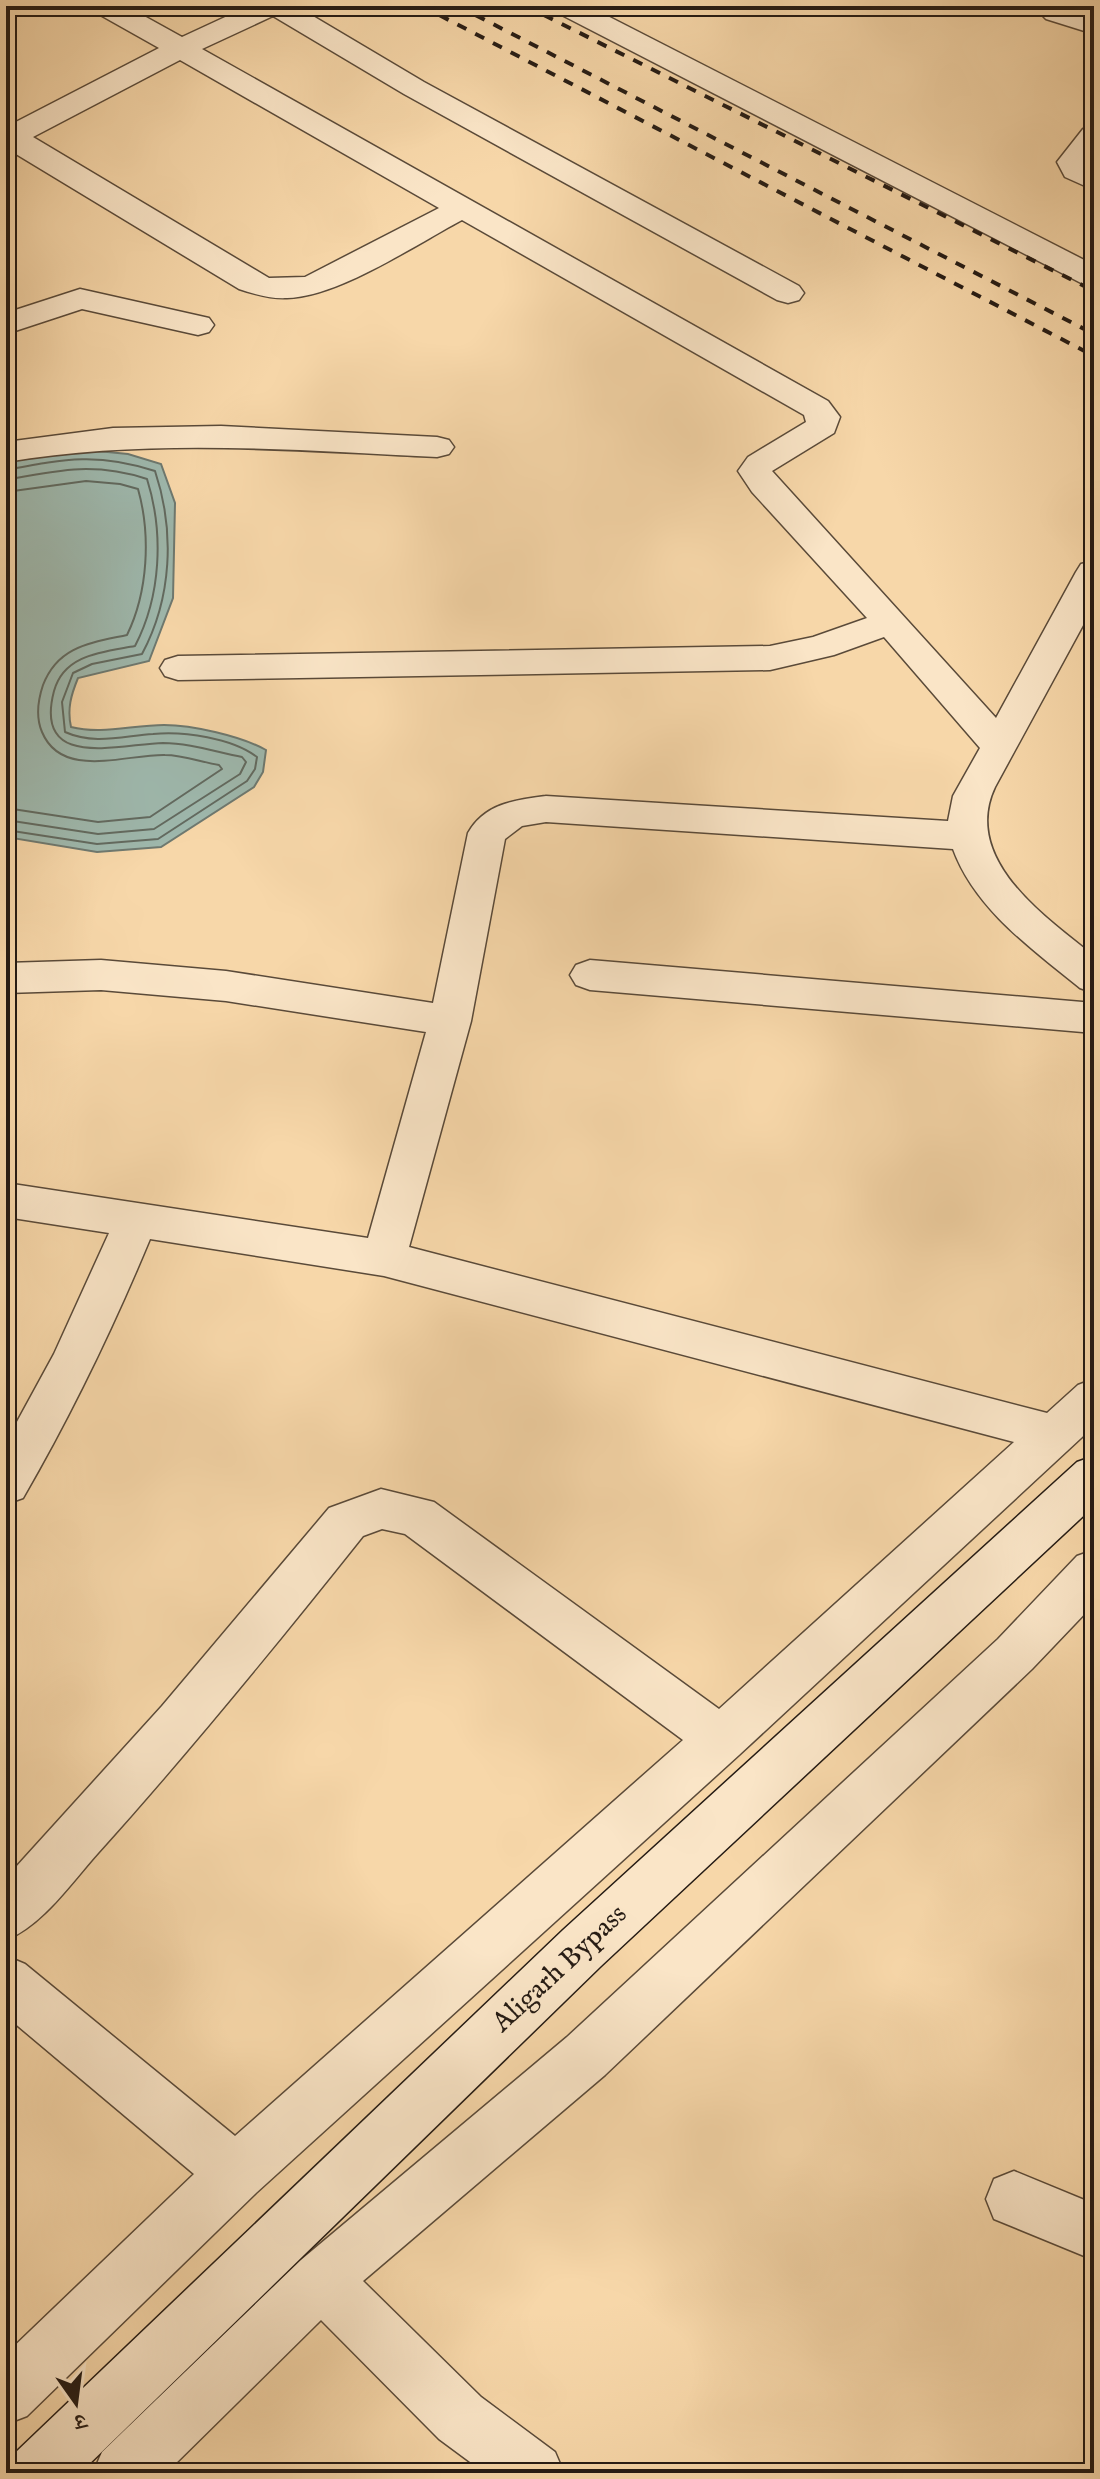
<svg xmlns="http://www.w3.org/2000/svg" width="1100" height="2479" viewBox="0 0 1100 2479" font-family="'IM FELL English','Noto Serif Devanagari',serif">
  <rect width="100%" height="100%" fill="#f7d7a9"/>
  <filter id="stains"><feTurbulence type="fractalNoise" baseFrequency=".0025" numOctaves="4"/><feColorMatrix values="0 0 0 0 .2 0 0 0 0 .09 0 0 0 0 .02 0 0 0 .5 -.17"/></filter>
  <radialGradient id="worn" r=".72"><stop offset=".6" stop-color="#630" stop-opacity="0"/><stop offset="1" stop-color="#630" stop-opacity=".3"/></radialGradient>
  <path fill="#9eb8ad" stroke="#6e7970" stroke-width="2" d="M77,449L128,454L161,464L175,503L173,598L149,661L78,678C71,695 67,709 71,727C102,735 132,725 164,725C192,725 241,736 266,750L263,772L254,787L161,847L97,852L6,837V462Z"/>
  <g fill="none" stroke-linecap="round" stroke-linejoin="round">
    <g stroke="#626a60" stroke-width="2">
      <path d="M6,470C64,459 97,452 155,471C175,531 172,598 142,654L92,664L73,673L62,702L65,732C94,745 123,736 153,734C184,731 232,738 257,757L255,769L247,781L158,839L97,844L6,830"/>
      <path d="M6,480C59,470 94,462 147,479C164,533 161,596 135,646C103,652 64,654 54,691C33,771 119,744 163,743C189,743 216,752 242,757L246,762L240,774L154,829L98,834L6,820"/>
      <path d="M6,492L86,481L120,484L138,489C151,535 148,592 127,635C90,643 58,646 43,685C38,700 36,718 42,732C62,780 126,754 165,755C183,755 201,762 219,765L222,769L150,817L98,822L6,808"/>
    </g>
    <defs>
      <g id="street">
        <path d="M91,6H126L182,37L249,6H296L424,82L799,286L804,293L799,300L788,303L777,300L404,94L273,16L202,49L828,401L840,417L834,433L772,471L996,718L1076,572L1081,564L1094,561V605L995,787C961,859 1045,917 1094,956V993L1080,988C1032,949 975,909 953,849L546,822L522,826L505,839L471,1021L409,1247L1047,1413L1078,1385L1094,1379V1426L739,1755L256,2193L27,2416L6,2424V2354L194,2174L6,2016V1956L25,1964L235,2136L683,1740L405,1534L382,1529L363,1536C277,1644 190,1751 98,1853C71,1883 43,1925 6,1940V1878L162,1706L329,1508L381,1489L434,1502L719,1709L1014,1442L384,1276L150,1239C113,1328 71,1415 23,1498L6,1504V1442L54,1354L109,1233L6,1217V1183L368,1238L426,1032L226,1001L101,990L6,993V963L101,960L226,971L433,1003L468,833C485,803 515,800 546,796L948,821L953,796L980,748L884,637L834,655L770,670L178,680L165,676L160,668L165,660L178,656L770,646L813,637L867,618L752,492L738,471L748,457L806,422L804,415L462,220C415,245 338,297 287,298C271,299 254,294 239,289L6,148V124L10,125L159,48L95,12ZM180,60L439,208L305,277L269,278L33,137Z"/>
        <polygon points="552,6 588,6 1094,265 1094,286 1083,284 556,12"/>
        <polygon points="1033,6 1065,6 1094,16 1094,34 1046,19"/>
        <polygon points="1094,126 1094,154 1087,163 1094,169 1094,190 1065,177 1057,162 1083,129"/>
        <polygon points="80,289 209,318 214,325 209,332 198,335 82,309 6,334 6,313"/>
        <path d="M221,426L437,437L449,440L454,447L449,454L437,457C292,450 150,438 6,462V442L113,428Z"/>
        <polygon points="590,960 1094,1003 1094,1033 590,990 576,985 570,975 576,965"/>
        <polygon points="1094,1550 1094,1604 1032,1669 605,2075 363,2281 481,2397 555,2452 564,2473 485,2473 439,2439 321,2320 166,2473 93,2473 102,2452 301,2260 567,2037 998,1639 1077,1556"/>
        <polygon points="1014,2171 1094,2204 1094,2260 994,2219 986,2199 994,2179"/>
      </g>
      <polygon id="secondary" points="1094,1456 1094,1506 601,1966 80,2473 7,2473 16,2452 563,1930 1077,1462"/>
    </defs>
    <use href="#street" stroke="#5a4a39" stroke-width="3"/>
    <use href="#secondary" stroke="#251b14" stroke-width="3"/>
    <use href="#street" fill="#fae5c7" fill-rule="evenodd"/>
    <use href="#secondary" fill="#fae5c7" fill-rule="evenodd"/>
    <g stroke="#251b14" stroke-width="4" stroke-dasharray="10 10" stroke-linecap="butt">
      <polyline points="422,6 1094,356"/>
      <polyline points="458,6 1094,334"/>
      <polyline points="526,6 1094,291"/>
    </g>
  </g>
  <g text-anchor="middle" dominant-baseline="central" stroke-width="8" stroke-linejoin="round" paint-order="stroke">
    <g font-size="28" fill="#251b14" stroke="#fae5c7">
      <text transform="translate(560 1969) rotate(-43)">Aligarh Bypass</text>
    </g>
  </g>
  <rect width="1100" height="2479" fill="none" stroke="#f7d7a9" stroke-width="32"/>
  <rect x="8" y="8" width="1084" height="2463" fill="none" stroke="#251b14" stroke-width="4"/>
  <rect x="16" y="16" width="1068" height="2447" fill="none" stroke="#251b14" stroke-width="2"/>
  <g transform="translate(76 2403) rotate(166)" stroke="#fae5c7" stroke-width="6" paint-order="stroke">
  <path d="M0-6L14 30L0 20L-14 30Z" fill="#251b14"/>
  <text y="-12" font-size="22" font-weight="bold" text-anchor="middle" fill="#251b14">उ</text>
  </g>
  <rect width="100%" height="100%" filter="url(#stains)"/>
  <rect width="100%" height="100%" fill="url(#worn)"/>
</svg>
